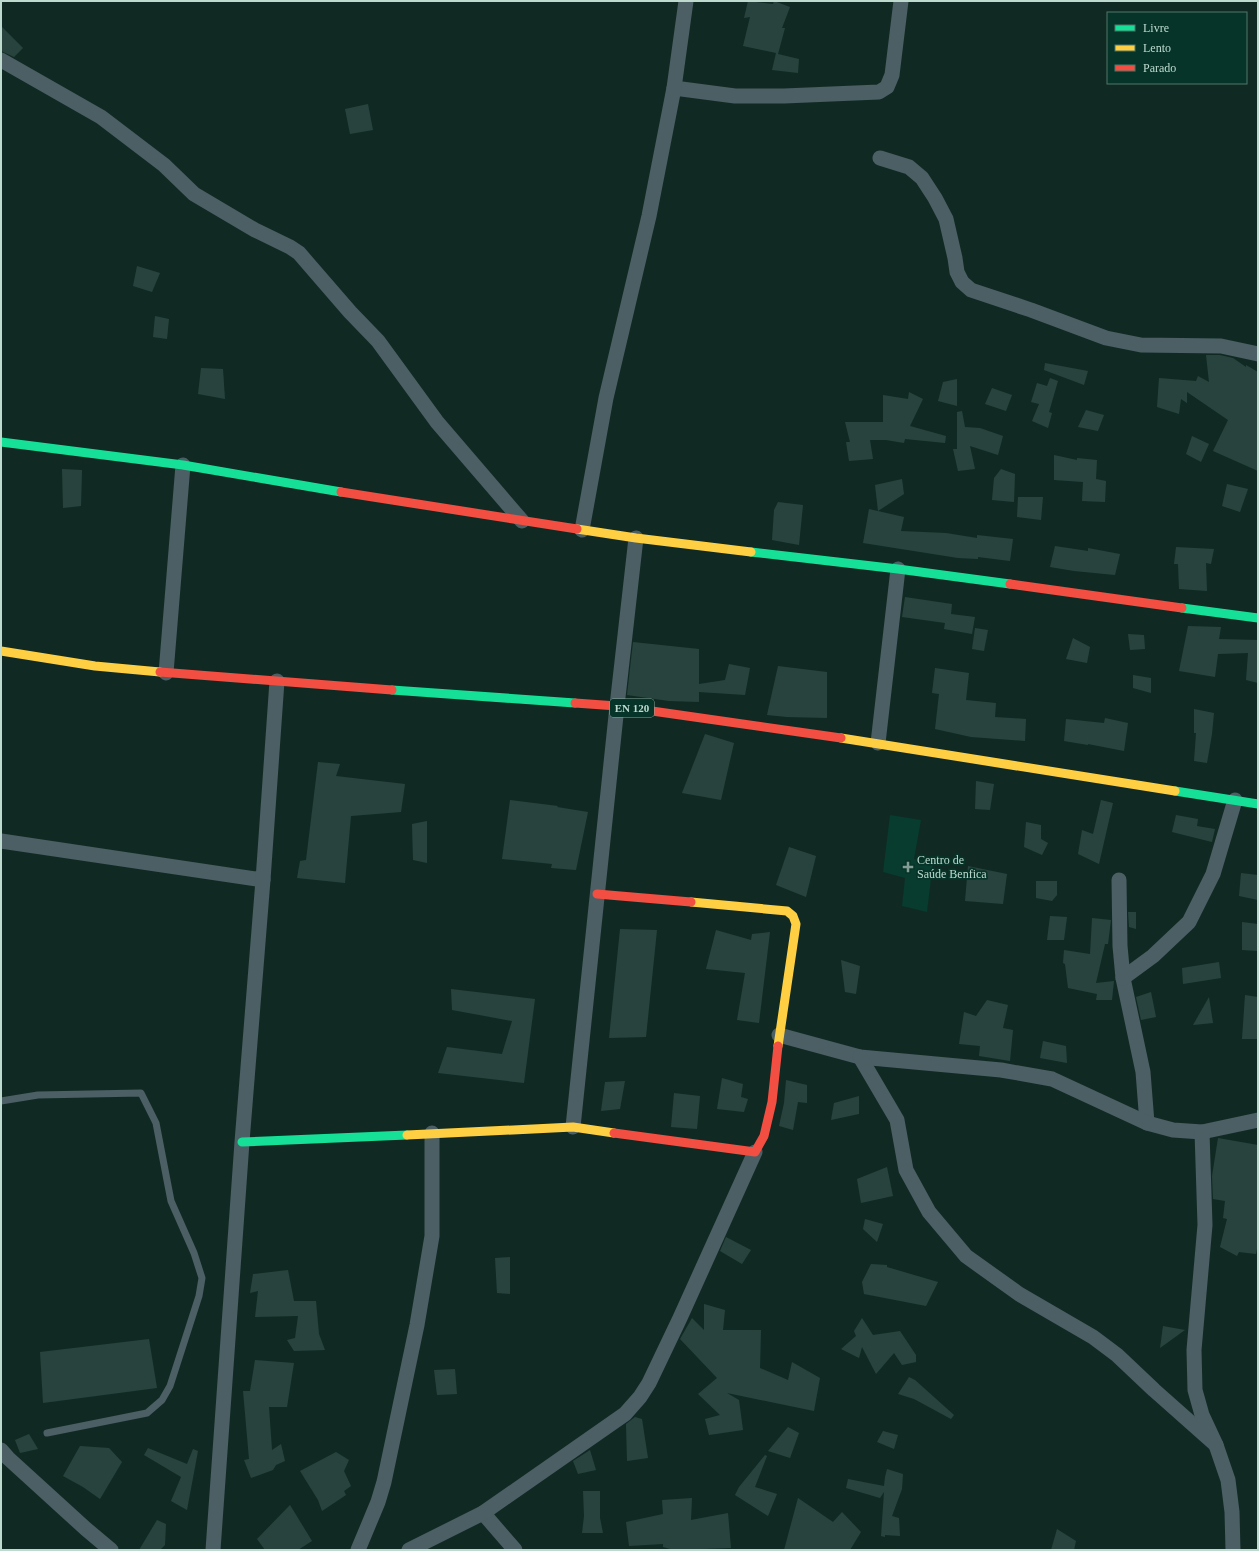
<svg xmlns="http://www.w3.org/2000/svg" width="1259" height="1551" viewBox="0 0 1259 1551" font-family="'Times New Roman',serif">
  <rect width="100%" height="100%" fill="#102a23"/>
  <polygon fill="#073c2e" points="890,815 921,820 914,859 933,862 927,912 902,906 905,878 883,872"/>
  <g fill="#28433e">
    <polygon points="748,1 773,4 774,1 790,7 782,28 785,28 778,54 799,59 798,73 772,70 776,53 743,46 750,17 744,18"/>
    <polygon points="1,26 23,48 14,57 1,51"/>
    <polygon points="368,104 373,130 350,134 345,109"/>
    <polygon points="137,266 160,273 152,292 133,286"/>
    <polygon points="155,316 169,319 167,339 153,337"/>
    <polygon points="1206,355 1220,355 1233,358 1246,367 1246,365 1258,372 1258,471 1213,451 1228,420 1187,392 1187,403 1181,399 1179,414 1157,407 1159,378 1196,381 1198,376 1209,382"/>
    <polygon points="1045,363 1088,371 1084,385 1044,370"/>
    <polygon points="201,368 223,369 225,399 198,394"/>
    <polygon points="1050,378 1058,381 1049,412 1052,413 1048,428 1032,421 1039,404 1031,402 1037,383 1047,386"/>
    <polygon points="957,379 957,406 938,401 943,382"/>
    <polygon points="992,388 1012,395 1006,411 985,404"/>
    <polygon points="909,392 923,399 910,426 946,436 945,443 905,439 904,443 886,440 870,440 873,459 849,461 846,442 850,442 845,422 883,422 883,395 908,399"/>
    <polygon points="1086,410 1104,415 1098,431 1078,427"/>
    <polygon points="962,411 965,427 980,428 1003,436 998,455 970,446 975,469 958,471 953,449 957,449 957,412"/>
    <polygon points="1192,436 1209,444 1201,462 1186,454"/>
    <polygon points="1054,455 1077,460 1077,458 1097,460 1096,479 1106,481 1105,502 1082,501 1083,482 1054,480"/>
    <polygon points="62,469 82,470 81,506 63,508"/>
    <polygon points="1001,469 1015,474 1014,502 992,500 994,478"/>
    <polygon points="902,479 904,494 878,511 875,485"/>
    <polygon points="1227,484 1248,489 1240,512 1222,506"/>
    <polygon points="1018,497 1043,497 1041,520 1017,517"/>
    <polygon points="778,502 803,505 799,545 772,540 774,510"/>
    <polygon points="869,509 904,517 901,531 946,533 977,538 977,535 1013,539 1010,561 978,557 978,559 958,558 863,543"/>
    <polygon points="1055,546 1088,551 1088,548 1120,554 1115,575 1074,571 1050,567"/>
    <polygon points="1176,547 1214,549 1211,564 1206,563 1207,591 1179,589 1178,564 1174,564"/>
    <polygon points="905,597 952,604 951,614 975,617 972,634 944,629 945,623 902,617"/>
    <polygon points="1188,626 1221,627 1219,639 1258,640 1258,683 1246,680 1248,653 1218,654 1215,677 1179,671"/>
    <polygon points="975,628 988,630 984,651 972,649"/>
    <polygon points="1128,634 1144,635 1145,649 1130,650"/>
    <polygon points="1073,638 1090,647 1087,663 1066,659"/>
    <polygon points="633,642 699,649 699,684 725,680 729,664 750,668 745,695 699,692 699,702 669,701 627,695"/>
    <polygon points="778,666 827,672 827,718 787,717 767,715"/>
    <polygon points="935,668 969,673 966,700 996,703 995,717 1026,719 1025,741 971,737 935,729 939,694 932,693"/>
    <polygon points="1133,675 1151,678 1151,693 1133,688"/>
    <polygon points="1194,709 1214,713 1212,734 1207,763 1194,761 1196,733 1194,733"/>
    <polygon points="1105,718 1128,723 1124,751 1088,744 1088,745 1064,741 1066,719 1104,723"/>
    <polygon points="705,734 734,743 721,800 682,793"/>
    <polygon points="318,762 340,764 336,776 405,784 401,812 351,816 345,883 297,878 300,861 306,860"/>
    <polygon points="976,781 994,784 990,810 975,809"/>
    <polygon points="510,800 558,806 557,807 588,812 576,870 551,868 552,864 502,859"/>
    <polygon points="1101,800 1113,803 1099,864 1078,854 1082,830 1093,834"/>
    <polygon points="1176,815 1198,819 1197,826 1215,829 1212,842 1172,832"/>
    <polygon points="427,821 427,863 413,860 412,824"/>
    <polygon points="1026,822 1041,825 1041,839 1048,843 1042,855 1024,847"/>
    <polygon points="789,847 816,856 806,897 776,885"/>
    <polygon points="968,866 1007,874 1003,904 965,901"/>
    <polygon points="1241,873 1258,875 1258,900 1239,896"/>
    <polygon points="1036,881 1057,881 1057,895 1052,901 1036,898"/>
    <polygon points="1128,912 1136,912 1136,929 1129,927"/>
    <polygon points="1050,916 1067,917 1064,940 1047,940"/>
    <polygon points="1092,918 1111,920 1108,944 1105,944 1096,983 1114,981 1112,1000 1096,1000 1097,994 1068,988 1065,964 1063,963 1064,950 1090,954"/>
    <polygon points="1242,922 1258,924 1258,951 1242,950"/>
    <polygon points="620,929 657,930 646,1037 609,1038"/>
    <polygon points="716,930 751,940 752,934 770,932 759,1023 737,1020 745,973 706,969"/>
    <polygon points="841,960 860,966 856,994 845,992"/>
    <polygon points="1219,962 1221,978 1183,984 1182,968"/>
    <polygon points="451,989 535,999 524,1083 438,1073 447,1047 502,1054 512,1021 452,1010"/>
    <polygon points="1151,992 1156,1017 1141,1020 1136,997"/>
    <polygon points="1245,995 1258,997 1258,1039 1242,1039"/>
    <polygon points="1209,997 1213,1023 1193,1025"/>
    <polygon points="987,1000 1008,1005 1003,1028 1013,1030 1010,1061 979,1056 980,1046 959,1044 964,1012 976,1016"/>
    <polygon points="1043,1041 1066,1046 1067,1063 1040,1058"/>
    <polygon points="722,1078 743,1084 741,1097 748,1099 744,1112 717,1109"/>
    <polygon points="786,1080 807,1085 807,1103 798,1102 793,1130 779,1126 784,1103"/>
    <polygon points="625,1081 620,1109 601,1111 605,1082"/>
    <polygon points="674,1093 700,1096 697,1129 671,1127"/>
    <polygon points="859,1096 859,1114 831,1120 834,1103"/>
    <polygon points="1218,1138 1258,1145 1258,1244 1256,1254 1239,1252 1237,1256 1220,1247 1227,1219 1223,1218 1225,1201 1213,1199 1212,1176"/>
    <polygon points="887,1167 893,1196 861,1203 857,1179"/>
    <polygon points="865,1219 883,1224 877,1242 863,1229"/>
    <polygon points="726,1237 751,1250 742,1264 720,1251"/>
    <polygon points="510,1257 510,1294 497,1293 495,1258"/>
    <polygon points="871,1264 887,1265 887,1267 938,1282 926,1306 864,1294 862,1282"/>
    <polygon points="288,1270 294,1301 316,1301 319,1334 325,1350 294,1351 287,1340 295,1338 298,1316 255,1317 258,1291 250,1293 253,1274"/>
    <polygon points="704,1304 725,1310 723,1330 761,1330 760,1368 788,1380 792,1362 820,1378 814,1411 727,1393 739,1400 743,1430 709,1435 705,1419 720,1415 698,1394 717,1378 680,1339 692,1318 704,1330"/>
    <polygon points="862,1318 873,1335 900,1331 916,1355 916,1362 902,1365 894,1353 876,1374 862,1347 859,1358 841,1349 856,1336 854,1331"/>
    <polygon points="1163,1326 1185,1330 1160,1348"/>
    <polygon points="149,1339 157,1388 43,1403 40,1352"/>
    <polygon points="255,1360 294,1363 287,1407 269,1407 272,1450 281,1444 285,1461 276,1465 273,1470 251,1478 244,1460 249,1459 243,1391 250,1391"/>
    <polygon points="455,1369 457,1394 437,1395 434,1370"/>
    <polygon points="909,1377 915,1380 954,1415 951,1419 914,1399 898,1394"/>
    <polygon points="635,1417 642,1419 648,1458 627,1461 626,1424"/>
    <polygon points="788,1427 799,1433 790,1458 768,1451"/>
    <polygon points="883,1431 898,1435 894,1449 877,1442"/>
    <polygon points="29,1434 38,1449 20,1453 15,1440"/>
    <polygon points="80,1446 109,1448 122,1462 100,1499 83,1487 63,1476"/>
    <polygon points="148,1448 187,1464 193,1449 198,1451 187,1510 171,1501 181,1477 144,1455"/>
    <polygon points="590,1450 596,1470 578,1474 573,1461"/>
    <polygon points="336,1452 349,1460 344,1471 351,1486 344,1491 346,1495 322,1511 318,1500 300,1471"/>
    <polygon points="765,1455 767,1456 755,1487 777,1494 768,1516 735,1495 739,1487"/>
    <polygon points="887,1469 903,1474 902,1489 892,1516 899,1518 900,1536 885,1535 885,1537 881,1536 884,1492 880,1498 846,1488 848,1479 884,1486 885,1477"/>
    <polygon points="583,1491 600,1491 600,1518 603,1533 582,1533 584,1516"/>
    <polygon points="692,1498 691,1520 728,1513 731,1548 674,1550 663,1547 663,1544 629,1546 626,1522 663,1514 662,1500"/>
    <polygon points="798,1498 833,1522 842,1512 861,1532 850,1550 784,1550"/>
    <polygon points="290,1505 312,1541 298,1550 265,1550 257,1539"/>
    <polygon points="157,1520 166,1524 165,1545 160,1550 139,1550"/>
    <polygon points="1057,1529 1076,1541 1074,1550 1051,1550"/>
  </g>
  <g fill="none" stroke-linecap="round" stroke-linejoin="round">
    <polyline stroke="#4b5f65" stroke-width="7" points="1,1101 38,1095 141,1093 156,1123 171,1201 194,1253 202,1278 199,1296 170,1386 162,1400 147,1413 47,1433"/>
    <g stroke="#4b5f65" stroke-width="15">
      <polyline points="1,60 101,117 164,165 194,194 255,230 290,247 299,253 350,312 378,341 437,422 522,521"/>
      <polyline points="674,88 735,96 784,96 879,92 887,87 892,75 901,1"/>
      <polyline points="880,158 909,167 922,178 935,198 946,219 955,258 957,272 962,282 971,290 1031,310 1106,338 1141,345 1221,346 1258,354"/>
      <polyline points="582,530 606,398 649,216 674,88 686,1"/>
      <polyline points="166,673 183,465"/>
      <polyline points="878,743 898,569"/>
      <polyline points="1,841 263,880"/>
      <polyline points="1119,880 1120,946 1123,978 1143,1072 1147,1123"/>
      <polyline points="1123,978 1153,956 1189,922 1213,874 1235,800"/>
      <polyline points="779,1035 860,1057 1001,1070 1052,1079 1147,1123 1173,1130 1202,1132 1258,1120"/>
      <polyline points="860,1057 897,1120 906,1170 929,1212 966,1256 1019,1294 1093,1337 1117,1355 1154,1390 1216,1445"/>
      <polyline points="573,1127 617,706 636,538"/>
      <polyline points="1202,1132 1205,1225 1194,1350 1195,1390 1202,1415 1216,1445 1228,1480 1232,1512 1233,1550"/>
      <polyline points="1,1450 8,1458 86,1529 111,1550"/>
      <polyline points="483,1513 515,1550"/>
      <polyline points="213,1550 242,1142 263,880 277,681"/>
      <polyline points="358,1550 378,1502 384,1482 417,1325 432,1236 432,1133"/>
      <polyline points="409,1550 483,1513 625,1414 640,1397 649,1383 680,1318 755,1152"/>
    </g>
    <g stroke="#16e098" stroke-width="9">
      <polyline points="1,442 183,465 341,492"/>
      <polyline points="751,552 898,569 1010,584"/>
      <polyline points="1182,608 1258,618"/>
      <polyline points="392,690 575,703"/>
      <polyline points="1175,791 1258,804"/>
      <polyline points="242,1142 407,1135"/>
    </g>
    <g stroke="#ffcf43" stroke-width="9">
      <polyline points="577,529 636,538 751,552"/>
      <polyline points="1,651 95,666 160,672"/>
      <polyline points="841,738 1175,791"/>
      <polyline points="691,902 787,911 793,916 796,924 778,1046"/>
      <polyline points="407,1135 573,1127 614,1133"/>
    </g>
    <g stroke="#f24e42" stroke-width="9">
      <polyline points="341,492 577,529"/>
      <polyline points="1010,584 1182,608"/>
      <polyline points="160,672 392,690"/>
      <polyline points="575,703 617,706 841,738"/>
      <polyline points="597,894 691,902"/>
      <polyline points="614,1133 755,1152 764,1136 772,1102 778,1046"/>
    </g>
  </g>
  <path fill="#819c93" stroke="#063428" stroke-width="1.5" d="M906 861h4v4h4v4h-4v4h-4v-4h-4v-4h4z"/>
  <g text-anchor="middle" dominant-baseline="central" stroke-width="3.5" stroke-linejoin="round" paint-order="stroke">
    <rect fill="#063428" stroke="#87a89d" stroke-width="1" x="610" y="699" width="44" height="18" rx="3"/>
    <g font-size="11" font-weight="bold" fill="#bedacf">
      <text x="632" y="708">EN 120</text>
    </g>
    <g font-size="12" fill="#bedacf" stroke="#063428" text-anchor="start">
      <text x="917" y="860">Centro de<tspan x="917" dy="14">Saúde Benfica</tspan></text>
    </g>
  </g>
  <rect width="1259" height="1551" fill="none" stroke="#bedacf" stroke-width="4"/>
  <rect x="1107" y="12" width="140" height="72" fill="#063428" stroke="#50766b"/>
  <rect x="1115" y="25" width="20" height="6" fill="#16e098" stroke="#50766b"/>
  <text x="1143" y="32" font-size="12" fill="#bedacf">Livre</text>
  <rect x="1115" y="45" width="20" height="6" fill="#ffcf43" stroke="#50766b"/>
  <text x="1143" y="52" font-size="12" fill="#bedacf">Lento</text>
  <rect x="1115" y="65" width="20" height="6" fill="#f24e42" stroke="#50766b"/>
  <text x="1143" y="72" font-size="12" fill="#bedacf">Parado</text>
</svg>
